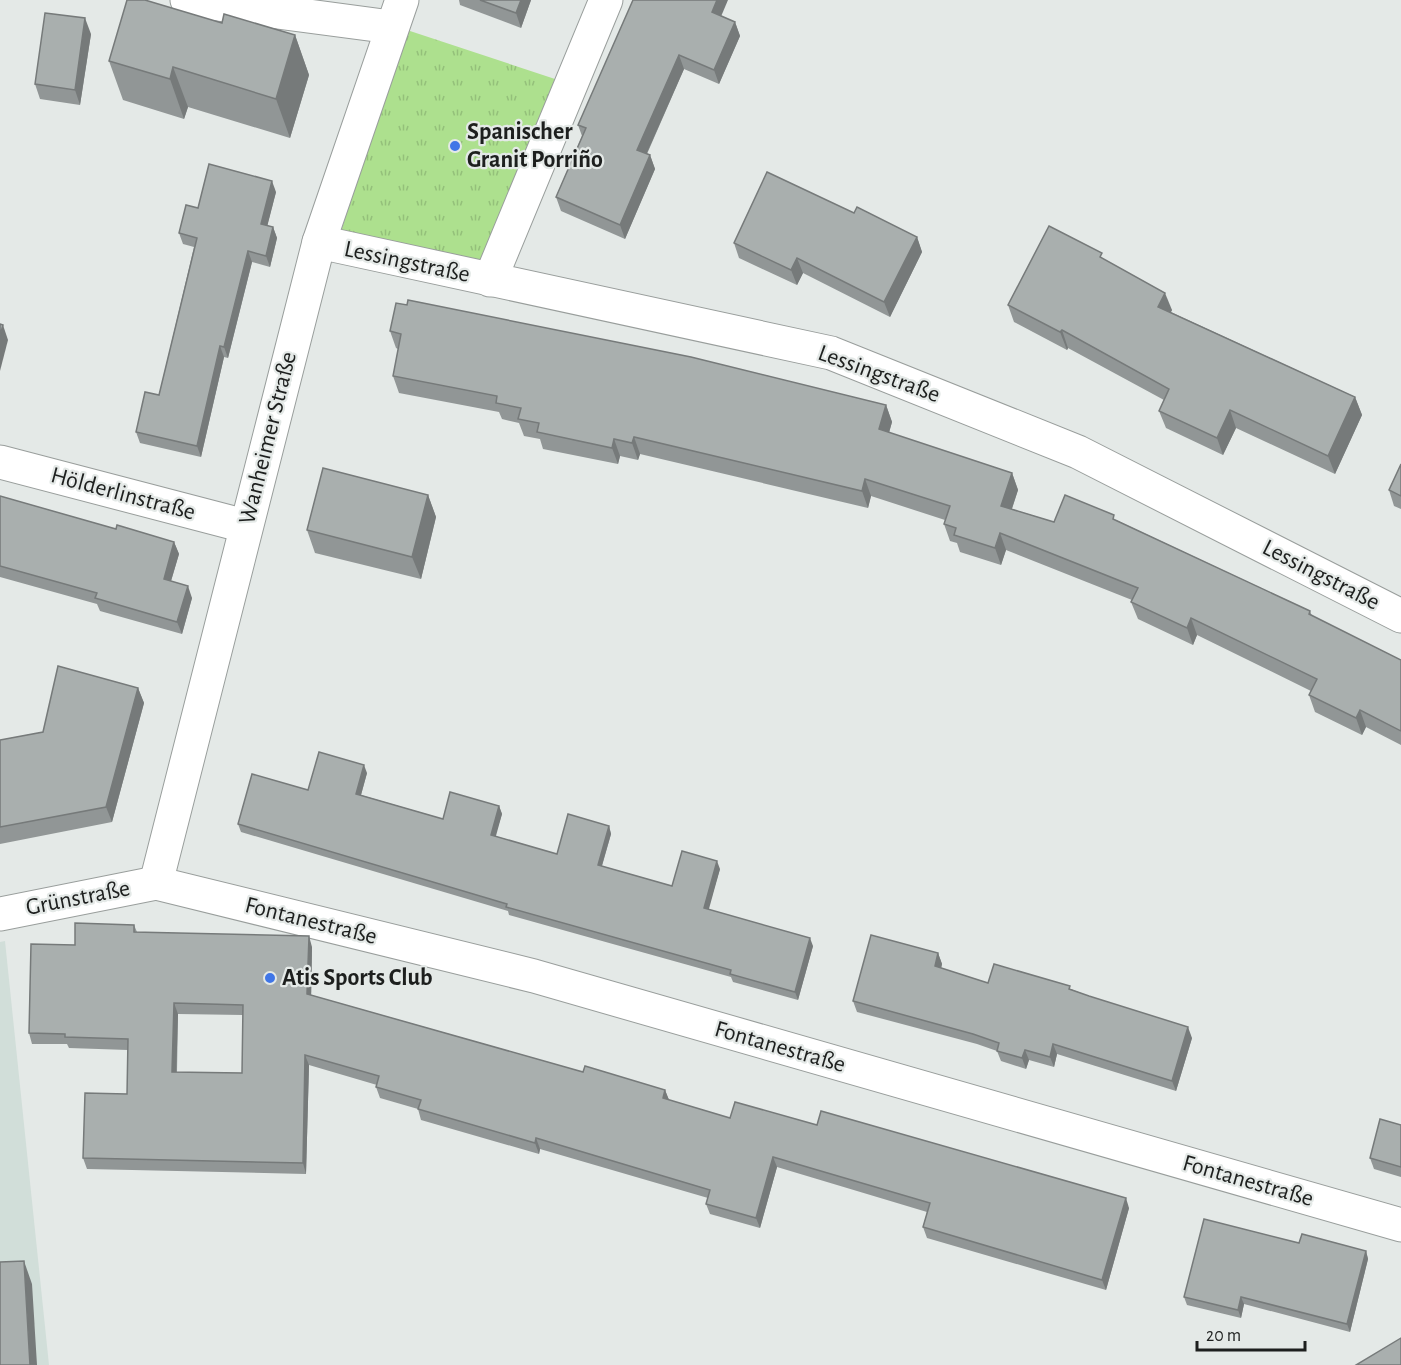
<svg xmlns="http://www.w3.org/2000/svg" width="1401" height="1365" viewBox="0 0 1401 1365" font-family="'Alegreya Sans',sans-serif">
  <defs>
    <pattern id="park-tufts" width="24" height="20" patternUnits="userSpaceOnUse" patternTransform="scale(1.5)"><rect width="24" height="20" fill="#ade08e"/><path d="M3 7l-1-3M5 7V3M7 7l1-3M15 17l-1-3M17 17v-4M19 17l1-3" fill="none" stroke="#94c07a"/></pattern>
  </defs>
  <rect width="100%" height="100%" fill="#e4e9e7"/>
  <polygon fill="#d1ded9" points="5,941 49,1365 0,1365 0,942"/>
  <polygon fill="url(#park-tufts)" points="407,30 558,80 483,264 341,231"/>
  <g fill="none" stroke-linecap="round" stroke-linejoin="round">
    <defs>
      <g id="minor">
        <polyline points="187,0 391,27"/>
        <polyline points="319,242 831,353 1078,452 1401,616"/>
        <polyline points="490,280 606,0"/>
        <polyline points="0,462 245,526"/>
        <polyline points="156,883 319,242 402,0"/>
        <polyline points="0,914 156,883 534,976 1401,1225"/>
      </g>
    </defs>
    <use href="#minor" stroke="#999e9c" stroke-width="35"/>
    <use href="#minor" stroke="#fff" stroke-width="33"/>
  </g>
  <g fill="#919696" fill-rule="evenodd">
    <polygon points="459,0 531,0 521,28 460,5"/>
    <polygon points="721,16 735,22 740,36 719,84 684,69 647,154 650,155 655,169 625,239 561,211 556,197 582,136 578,125"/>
    <polygon points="222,23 295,35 309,75 290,138 188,107 184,119 123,100 109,61"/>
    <polygon points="91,34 80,105 40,99 35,84"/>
    <polygon points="276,192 267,226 273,227 277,238 270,267 252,262 228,358 224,357 201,457 140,443 136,432 159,395 194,247 183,244 179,233 198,208"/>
    <polygon points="854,213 917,237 922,252 890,317 803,273 797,285 739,258 734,243"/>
    <polygon points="1103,259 1172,310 1171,312 1355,397 1362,415 1335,474 1236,428 1223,455 1166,428 1159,411 1164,400 1068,348 1067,350 1014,322 1008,305"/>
    <polygon points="390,331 886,405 892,422 889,433 1012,473 1018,490 1012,509 1054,522 1116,520 1310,611 1312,616 1401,660 1401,745 1366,727 1362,735 1315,712 1309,695 1311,691 1197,635 1193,645 1138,619 1131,602 1132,600 1006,550 1001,565 960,552 957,543 950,541 944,524 945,520 871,496 868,508 640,454 638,460 620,456 618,464 543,449 540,439 524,436 519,423 502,419 499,412 399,393 393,376 398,349 396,348"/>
    <polygon points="1401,464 1401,509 1394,506 1389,490"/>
    <polygon points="428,495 436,517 421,579 315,553 307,530"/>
    <polygon points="0,496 116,529 174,542 179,554 171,581 192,598 182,634 100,611 97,604 0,577"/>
    <polygon points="138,688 144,703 112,822 0,844 0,740 43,732"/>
    <polygon points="367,773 361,795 443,819 499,806 502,814 495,836 557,854 609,826 611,834 602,866 672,886 720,869 708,909 813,946 798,1000 733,982 731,977 509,915 508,911 241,832 238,824 308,790"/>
    <path d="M134,925L137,932L312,947L311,995L583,1072L665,1090L669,1100L730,1118L817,1125L1129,1208L1106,1290L927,1238L923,1227L927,1212L777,1167L760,1228L710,1214L706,1204L708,1198L540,1149L539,1154L421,1120L418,1109L380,1098L376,1087L377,1085L309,1065L306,1174L87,1169L83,1158L127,1094L128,1050L69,1048L67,1044H32L29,1033L75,945ZM178,1014L243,1015L242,1073L177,1072Z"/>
    <polygon points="938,953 942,964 941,968 988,983 1071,989 1192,1038 1176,1091 1057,1054 1054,1067 1029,1060 1026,1069 1001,1061 997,1051 977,1044 857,1012 853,1001"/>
    <polygon points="1401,1125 1401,1177 1374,1169 1370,1158"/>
    <polygon points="1299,1243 1366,1251 1368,1259 1350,1332 1244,1304 1241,1318 1187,1305 1184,1297"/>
  </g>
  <g fill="#767a7a">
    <polygon points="521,0 531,0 521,28 516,13"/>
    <polygon points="717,0 728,0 717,26 712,12"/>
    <polygon points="85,18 91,34 80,105 75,90"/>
    <polygon points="735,22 740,36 719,84 714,70"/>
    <polygon points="295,35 309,75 290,138 276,99"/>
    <polygon points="679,55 684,69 642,164 637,150"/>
    <polygon points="173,67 188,107 184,119 170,79"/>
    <polygon points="650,155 655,169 625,239 620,225"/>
    <polygon points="272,181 276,192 265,235 261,224"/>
    <polygon points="273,227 277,238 270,267 266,256"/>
    <polygon points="917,237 922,252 890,317 884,302"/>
    <polygon points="248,251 252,262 228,358 224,347"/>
    <polygon points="797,258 803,273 797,285 791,270"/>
    <polygon points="1165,293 1172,310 1164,324 1158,307"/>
    <polygon points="3,325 8,340 0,371 0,335"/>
    <polygon points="1062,330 1068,348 1067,350 1060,332"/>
    <polygon points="220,346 224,357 201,457 197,446"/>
    <polygon points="1355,397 1362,415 1335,474 1328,456"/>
    <polygon points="886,405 892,422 885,446 879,429"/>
    <polygon points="1230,410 1236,428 1223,455 1217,438"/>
    <polygon points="634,437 640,454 638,460 632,443"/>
    <polygon points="614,439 620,456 618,464 612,448"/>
    <polygon points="1012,473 1018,490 1007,523 1001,506"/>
    <polygon points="865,479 871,496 868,508 862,491"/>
    <polygon points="428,495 436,517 421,579 412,557"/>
    <polygon points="1000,533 1006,550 1001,565 995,548"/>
    <polygon points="174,542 179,554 168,591 164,579"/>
    <polygon points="188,586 192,598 182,634 177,622"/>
    <polygon points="1191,618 1197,635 1193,645 1187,628"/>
    <polygon points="138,688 144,703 112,822 106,807"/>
    <polygon points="1360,710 1366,727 1362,735 1356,718"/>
    <polygon points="364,765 367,773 359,802 356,794"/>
    <polygon points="499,806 502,814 494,843 491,835"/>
    <polygon points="609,826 611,834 600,872 598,865"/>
    <polygon points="717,861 720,869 707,916 704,908"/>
    <polygon points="309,936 312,947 311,1005 307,994"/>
    <polygon points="810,938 813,946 798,1000 795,992"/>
    <polygon points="938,953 942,964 939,977 935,966"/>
    <polygon points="174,1003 178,1014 176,1082 172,1072"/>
    <polygon points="1188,1027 1192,1038 1176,1091 1172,1081"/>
    <polygon points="1053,1044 1057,1054 1054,1067 1050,1057"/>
    <polygon points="1025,1050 1029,1060 1026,1069 1022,1058"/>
    <polygon points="305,1055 309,1065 306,1174 303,1163"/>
    <polygon points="665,1090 669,1100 663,1098"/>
    <polygon points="536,1138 540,1149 539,1154 535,1143"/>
    <polygon points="773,1157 777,1167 760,1228 756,1218"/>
    <polygon points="1126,1198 1129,1208 1106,1290 1102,1280"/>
    <polygon points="1366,1251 1368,1259 1350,1332 1347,1324"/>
    <polygon points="24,1261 32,1284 37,1365 30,1365"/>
    <polygon points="1241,1297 1244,1304 1241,1318 1238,1310"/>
  </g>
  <g fill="#a9afae" stroke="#767a7a" stroke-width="1.5" fill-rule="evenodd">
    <polygon points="127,0 145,0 222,23 224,14 295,35 276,99 173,67 170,79 109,61"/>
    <polygon points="480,0 521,0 516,13"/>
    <polygon points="633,0 717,0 712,12 735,22 714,70 679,55 637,150 650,155 620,225 556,197 586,128 578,125"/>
    <polygon points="45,13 85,18 75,90 35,84"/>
    <polygon points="209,164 272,181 261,224 273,227 266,256 248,251 224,347 220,346 197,446 136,432 145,392 159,395 197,238 179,233 186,205 198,208"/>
    <polygon points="767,172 854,213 857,207 917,237 884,302 797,258 791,270 734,243"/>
    <polygon points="1049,226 1102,253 1100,257 1165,293 1158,307 1355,397 1328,456 1230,410 1217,438 1159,411 1169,389 1062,330 1060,332 1008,305"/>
    <polygon points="408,300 691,357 886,405 879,429 1012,473 1001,506 1054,522 1065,495 1114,515 1113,519 1310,611 1309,614 1401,660 1401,731 1360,710 1356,718 1309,695 1317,679 1191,618 1187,628 1131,602 1138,588 1000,533 995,548 954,535 956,528 944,524 950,506 865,479 862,491 634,437 632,443 614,439 612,448 537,432 539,423 518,419 521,408 496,403 497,396 393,376 401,334 390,331 396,303 407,305"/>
    <polygon points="0,324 3,325 0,335"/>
    <polygon points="1401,464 1401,496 1389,490"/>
    <polygon points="323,468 428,495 412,557 307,530"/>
    <polygon points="0,496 116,529 117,525 174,542 164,579 188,586 177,622 95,598 97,593 0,566"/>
    <polygon points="58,666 138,688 106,807 0,827 0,740 43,732"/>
    <polygon points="319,752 364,765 356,794 443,819 450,792 499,806 491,835 557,854 568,814 609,826 598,865 672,886 682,851 717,861 704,908 810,938 795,992 730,974 731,970 506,907 507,904 238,824 252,774 308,790"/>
    <path d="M75,923L134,925V932L309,936L307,994L583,1072L585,1066L665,1090L663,1098L730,1118L735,1102L817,1125L821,1111L1126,1198L1102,1280L923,1227L930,1203L773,1157L756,1218L706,1204L710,1190L536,1138L535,1143L418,1109L421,1100L376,1087L379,1076L305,1055L303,1163L83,1158L85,1093L127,1094L128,1039L65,1037V1034L29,1033L31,944L75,945ZM174,1003L243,1005L242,1073L172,1072Z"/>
    <polygon points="871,935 938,953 935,966 988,983 994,964 1070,986 1069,989 1089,996 1188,1027 1172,1081 1053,1044 1050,1057 1025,1050 1022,1058 997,1051 999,1043 973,1034 853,1001"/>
    <polygon points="1380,1119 1401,1125 1401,1167 1370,1158"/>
    <polygon points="1204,1219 1299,1243 1302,1234 1366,1251 1347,1324 1241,1297 1238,1310 1184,1297"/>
    <polygon points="24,1261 30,1365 0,1365 0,1262"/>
    <polygon points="1401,1338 1401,1365 1356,1365"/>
  </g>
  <g fill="#4076e7" stroke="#e4e9e7" stroke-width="2">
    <circle cx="455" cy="146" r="6"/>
    <circle cx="270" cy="978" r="6"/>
  </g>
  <g text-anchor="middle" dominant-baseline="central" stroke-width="4.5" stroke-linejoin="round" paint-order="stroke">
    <g font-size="24" font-weight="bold" fill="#1d1f1e" stroke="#e4e9e7" text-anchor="start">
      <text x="467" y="132">Spanischer<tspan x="467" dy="28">Granit Porriño</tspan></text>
      <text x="282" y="978">Atis Sports Club</text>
    </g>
    <g font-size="24" fill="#1d1f1e" stroke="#e4e9e7">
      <text transform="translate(407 262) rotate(12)">Lessingstraße</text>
      <text transform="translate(879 374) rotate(20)">Lessingstraße</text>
      <text transform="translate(268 438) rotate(-76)">Wanheimer Straße</text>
      <text transform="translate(123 494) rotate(15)">Hölderlinstraße</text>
      <text transform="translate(1321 575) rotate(27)">Lessingstraße</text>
      <text transform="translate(78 898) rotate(-11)">Grünstraße</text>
      <text transform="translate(311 921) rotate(14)">Fontanestraße</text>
      <text transform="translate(780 1047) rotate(16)">Fontanestraße</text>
      <text transform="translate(1248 1181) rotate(16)">Fontanestraße</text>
    </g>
  </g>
  <path d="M1197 1341v9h108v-9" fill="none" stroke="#1d1f1e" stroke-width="3"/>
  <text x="1206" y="1341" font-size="18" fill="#1d1f1e" stroke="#e4e9e7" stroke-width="4.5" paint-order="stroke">20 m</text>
</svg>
